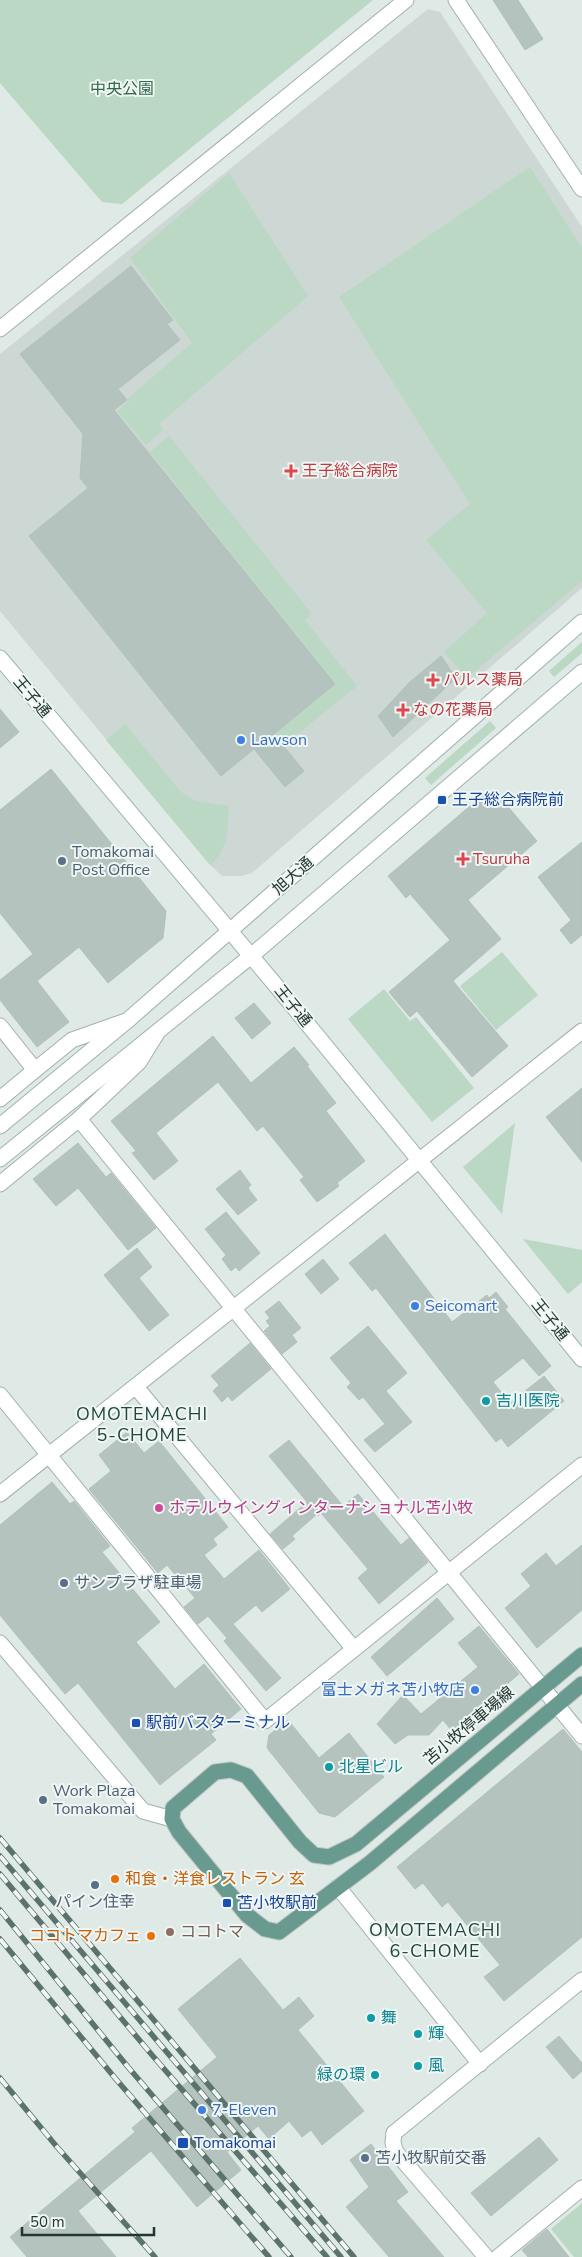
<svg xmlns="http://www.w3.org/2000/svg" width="582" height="2257" viewBox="0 0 582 2257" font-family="'Nunito Sans','Noto Sans JP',sans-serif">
  <rect width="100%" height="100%" fill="#dfe9e5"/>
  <polygon fill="#cdd8d4" points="428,9 440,12 582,227 582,588 252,873 242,876 222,876 210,865 0,611 0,354"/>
  <g fill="#bad8c3">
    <polygon points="0,0 373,0 122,204 102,202 0,83"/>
    <polygon points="530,167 582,248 582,581 467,678 444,652 487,613 426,540 470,504 339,297"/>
    <polygon points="229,173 308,296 159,424 163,430 146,445 117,411 129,401 128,398 192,343 130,258"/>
    <polygon points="169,436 312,614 305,620 357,686 285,744 276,733 336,684 150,452"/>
    <polygon points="582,642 582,653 554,677 549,671"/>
    <polygon points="490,721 496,728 431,785 425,778"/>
    <path d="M125,724L181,792L196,801L229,806C227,830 229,849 210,865L106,740Z"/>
    <polygon points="502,952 538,995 496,1030 460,986"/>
    <polygon points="384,989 410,1021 416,1017 474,1088 432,1122 348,1019"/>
    <polygon points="515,1123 502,1214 463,1167"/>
    <polygon points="523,1239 582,1250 582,1282 568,1294"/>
    <polygon points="582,2203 582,2257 574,2257 551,2229"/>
  </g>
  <g fill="#b5c3be" stroke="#b2c1bc">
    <polygon points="493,0 518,0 543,39 525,50"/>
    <polygon points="131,266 173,320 167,324 180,340 118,389 127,400 114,410 335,684 274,734 304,771 285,787 254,749 221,776 29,536 88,488 80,478 83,434 20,354"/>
    <polygon points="441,656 456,678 393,737 378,716 410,682"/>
    <polygon points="0,709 19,732 0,748"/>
    <polygon points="51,769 166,911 163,938 108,983 79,947 37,981 69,1022 37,1047 0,1000 0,980 33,954 0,913 0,810"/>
    <polygon points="484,794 491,803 499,796 537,841 468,900 501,939 453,981 508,1046 472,1077 417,1011 410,1017 389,992 450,940 410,894 406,898 388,876"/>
    <polygon points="582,842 582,935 571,944 560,930 571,920 538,877"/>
    <polygon points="254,1003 271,1023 252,1039 235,1018"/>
    <polygon points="213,1036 251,1083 294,1047 309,1065 307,1066 336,1103 326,1111 365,1161 337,1183 339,1186 317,1202 300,1180 304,1177 263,1126 257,1131 218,1082 156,1133 178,1161 154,1180 132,1153 136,1151 111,1121"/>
    <polygon points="582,1088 582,1162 546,1117"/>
    <polygon points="78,1143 106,1177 111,1173 156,1228 128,1250 78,1188 56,1206 33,1179"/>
    <polygon points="240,1170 251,1185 248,1188 257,1200 238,1215 216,1189"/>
    <polygon points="226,1212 260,1253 239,1271 236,1267 231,1271 222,1259 226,1255 205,1229"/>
    <polygon points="385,1234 452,1322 487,1295 489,1298 496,1292 508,1307 505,1309 551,1366 539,1376 523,1358 493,1382 510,1403 544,1376 564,1401 508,1447 501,1438 496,1442 376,1288 372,1291 349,1263"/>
    <polygon points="137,1248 152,1267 139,1278 169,1315 149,1331 104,1275"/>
    <polygon points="323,1259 339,1279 321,1294 305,1274"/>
    <polygon points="279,1301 301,1328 292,1335 297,1342 282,1354 264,1331 270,1326 266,1321 270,1318 265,1312"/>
    <polygon points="368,1326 407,1373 386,1391 412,1422 375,1452 364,1440 385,1424 363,1397 359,1400 347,1387 351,1383 330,1358"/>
    <polygon points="250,1343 271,1369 232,1401 228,1396 222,1402 213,1391 219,1385 211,1376"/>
    <polygon points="127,1432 144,1453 159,1441 228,1527 213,1539 217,1545 204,1555 224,1579 259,1550 290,1589 262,1612 256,1605 233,1624 281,1678 266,1691 224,1641 227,1638 208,1616 198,1624 184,1607 195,1598 167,1565 158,1573 89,1489 111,1471 99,1455"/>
    <polygon points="289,1440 343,1506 358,1494 401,1545 409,1538 428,1562 379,1604 358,1578 368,1569 321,1513 318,1516 317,1514 292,1536 295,1539 283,1549 270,1534 307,1502 269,1456"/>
    <polygon points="52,1482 70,1504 74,1501 110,1546 102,1552 160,1622 136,1642 175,1689 204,1664 241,1709 211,1734 216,1740 160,1785 78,1683 65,1694 0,1615 0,1525"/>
    <polygon points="582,1545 582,1610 537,1648 505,1608 531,1586 521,1574 546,1553 556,1566"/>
    <polygon points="437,1598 454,1619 387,1676 371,1657"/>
    <polygon points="479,1626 519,1674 452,1731 443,1720 429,1735 408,1735 395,1744 377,1724 403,1695 421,1714 478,1667 458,1643"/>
    <polygon points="288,1720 319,1758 349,1733 384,1777 335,1817 319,1813 267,1748 269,1735"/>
    <polygon points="563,1729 582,1752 582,1937 504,2001 484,1977 500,1965 448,1902 442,1907 423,1883 415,1889 397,1867"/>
    <polygon points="240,1958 283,2010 299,1997 314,2016 298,2030 364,2111 322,2145 311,2130 302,2137 289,2121 269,2139 258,2126 227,2152 241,2170 197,2207 151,2151 78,2211 116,2257 27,2257 10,2237 135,2132 132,2128 217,2057 178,2009"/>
    <polygon points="559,2036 582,2063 582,2071 573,2079 546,2047"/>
    <polygon points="539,2137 558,2160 491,2216 471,2193"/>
    <polygon points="371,2144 408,2192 396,2201 444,2257 389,2257 346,2207 369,2187 350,2160"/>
    <polygon points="547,2229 569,2257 528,2257 522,2250"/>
  </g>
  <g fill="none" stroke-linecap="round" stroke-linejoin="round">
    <defs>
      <g id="street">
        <polyline points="456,0 582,189"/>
        <polyline points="0,329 406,0"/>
        <polyline points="0,1026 35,1070 72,1040 126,1021"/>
        <polyline points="0,1099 35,1070"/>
        <polyline points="79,1119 582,1736"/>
        <polyline points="0,1184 79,1119 139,1062 157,1033"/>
        <polyline points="136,1387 354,1649"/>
        <polyline points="0,1395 265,1721 582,1465"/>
        <polyline points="0,1494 582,1031"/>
        <polyline points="0,1643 143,1811 172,1819"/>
        <polyline points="338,1887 480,2064"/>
        <polyline points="394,2133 393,2142 395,2151 486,2257"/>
        <polyline points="498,2257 582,2188"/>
      </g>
      <g id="secondary">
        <polyline points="0,658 278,988 582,1359"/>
        <polyline points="0,1126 127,1021 582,622"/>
        <polyline points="0,1159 251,956 582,672"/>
        <polyline points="394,2133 582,1980"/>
      </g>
      <polyline id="primary" points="582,1655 356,1844 329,1857 314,1855 300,1842 247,1776 231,1770 215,1772 173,1808 172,1819 179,1832 247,1915 265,1929 279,1932 370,1863 582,1684"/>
    </defs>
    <use href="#street" stroke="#a3b0ac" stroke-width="17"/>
    <use href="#secondary" stroke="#9fb3ad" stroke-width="17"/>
    <use href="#primary" stroke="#bdc3c2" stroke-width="17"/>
    <use href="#street" stroke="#fff" stroke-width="15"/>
    <use href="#secondary" stroke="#fff" stroke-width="15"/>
    <use href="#primary" stroke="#689a8f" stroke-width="15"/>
    <defs>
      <g id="rail">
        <polyline points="0,1838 354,2257"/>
        <polyline points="0,1856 341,2257"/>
        <polyline points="0,1874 152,2055 327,2257"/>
        <polyline points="0,1910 128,2067 291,2257"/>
        <polyline points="0,1939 115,2078 269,2257"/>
        <polyline points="0,2078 57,2147 155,2257"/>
      </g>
    </defs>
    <use href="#rail" stroke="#5c736d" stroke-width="5.5"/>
    <use href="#rail" stroke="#eff6f3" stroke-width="4" stroke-dasharray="11" stroke-linecap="butt"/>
  </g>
  <g fill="#e0444e" stroke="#eff6f3" stroke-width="2">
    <path d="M288.5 463.5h5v5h5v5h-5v5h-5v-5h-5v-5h5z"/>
    <path d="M430.5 672.5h5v5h5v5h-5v5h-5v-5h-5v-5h5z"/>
    <path d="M400.5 702.5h5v5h5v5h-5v5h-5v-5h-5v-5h5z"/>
    <path d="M460.5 851.5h5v5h5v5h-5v5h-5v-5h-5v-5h5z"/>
  </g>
  <g fill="#3f7fe0" stroke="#eff6f3" stroke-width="2">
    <circle cx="241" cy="740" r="5"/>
    <circle cx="415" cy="1306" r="5"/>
    <circle cx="475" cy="1690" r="5"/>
    <circle cx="202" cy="2110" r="5"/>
  </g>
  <g fill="#1a4fb4" stroke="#eff6f3" stroke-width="2">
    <rect x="437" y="795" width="10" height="10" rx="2.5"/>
    <rect x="131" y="1718" width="10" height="10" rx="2.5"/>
    <rect x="222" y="1898" width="10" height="10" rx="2.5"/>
    <rect x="177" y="2137" width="12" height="12" rx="2.5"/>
  </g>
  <g fill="#5c6f8a" stroke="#eff6f3" stroke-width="2">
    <circle cx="62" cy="861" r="5"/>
    <circle cx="64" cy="1583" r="5"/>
    <circle cx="43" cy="1800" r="5"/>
    <circle cx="95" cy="1885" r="5"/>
    <circle cx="365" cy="2158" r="5"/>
  </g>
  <g fill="#0f9aa8" stroke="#eff6f3" stroke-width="2">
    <circle cx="486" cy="1401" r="5"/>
    <circle cx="329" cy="1767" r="5"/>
    <circle cx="371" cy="2018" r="5"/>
    <circle cx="418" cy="2034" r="5"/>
    <circle cx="418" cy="2066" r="5"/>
    <circle cx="375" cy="2075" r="5"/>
  </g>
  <circle fill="#d1479c" stroke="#eff6f3" stroke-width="2" cx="159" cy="1508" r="5"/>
  <g fill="#e8710a" stroke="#eff6f3" stroke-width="2">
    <circle cx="115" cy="1879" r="5"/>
    <circle cx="151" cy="1936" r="5"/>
  </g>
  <circle fill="#8d6e63" stroke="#eff6f3" stroke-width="2" cx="170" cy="1932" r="5"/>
  <g text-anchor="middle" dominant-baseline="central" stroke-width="4" stroke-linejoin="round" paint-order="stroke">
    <g font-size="16" fill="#306949" stroke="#eff6f3">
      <text x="122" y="89">中央公園</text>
    </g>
    <g font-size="16" fill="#be3a42" stroke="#eff6f3" text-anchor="start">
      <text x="302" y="471">王子総合病院</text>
      <text x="443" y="680">パルス薬局</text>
      <text x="413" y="710">なの花薬局</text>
      <text x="473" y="859">Tsuruha</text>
    </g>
    <g font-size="16" fill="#223732" stroke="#eff6f3">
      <text transform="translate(32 697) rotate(50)">王子通</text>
      <text transform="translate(293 876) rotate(-41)">旭大通</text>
      <text transform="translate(293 1006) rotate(51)">王子通</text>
      <text transform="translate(550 1320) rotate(51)">王子通</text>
      <text transform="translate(469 1726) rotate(-40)">苫小牧停車場線</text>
    </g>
    <g font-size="16" fill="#366cbe" stroke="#eff6f3" text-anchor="start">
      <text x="251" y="740">Lawson</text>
      <text x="425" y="1306">Seicomart</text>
      <text x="465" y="1690" text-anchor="end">富士メガネ苫小牧店</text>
      <text x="212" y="2110">7-Eleven</text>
    </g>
    <g font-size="16" fill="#164399" stroke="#eff6f3" text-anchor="start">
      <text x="452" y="800">王子総合病院前</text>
      <text x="146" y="1723">駅前バスターミナル</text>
      <text x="237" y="1903">苫小牧駅前</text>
      <text x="194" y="2143">Tomakomai</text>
    </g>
    <g font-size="16" fill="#4e5e75" stroke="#eff6f3" text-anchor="start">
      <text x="72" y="852">Tomakomai<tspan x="72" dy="18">Post Office</tspan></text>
      <text x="74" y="1583">サンプラザ駐車場</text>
      <text x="53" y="1791">Work Plaza<tspan x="53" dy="18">Tomakomai</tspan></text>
      <text x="95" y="1902" text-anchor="middle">パイン住幸</text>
      <text x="375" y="2158">苫小牧駅前交番</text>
    </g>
    <g font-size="16" fill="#0d838f" stroke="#eff6f3" text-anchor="start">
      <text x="496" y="1401">吉川医院</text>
      <text x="339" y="1767">北星ビル</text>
      <text x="381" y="2018">舞</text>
      <text x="428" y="2034">輝</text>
      <text x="428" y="2066">風</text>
      <text x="365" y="2075" text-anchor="end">緑の環</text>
    </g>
    <g font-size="16" fill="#b23c85" stroke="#eff6f3" text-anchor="start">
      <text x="169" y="1508">ホテルウイングインターナショナル苫小牧</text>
    </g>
    <g font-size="16" fill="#c56008" stroke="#eff6f3" text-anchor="start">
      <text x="125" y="1879">和食・洋食レストラン 玄</text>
      <text x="141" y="1936" text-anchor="end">ココトマカフェ</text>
    </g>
    <g font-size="16" fill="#785e54" stroke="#eff6f3" text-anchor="start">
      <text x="180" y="1932">ココトマ</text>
    </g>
    <g font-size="18" letter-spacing="1" fill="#20473f" stroke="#eff6f3">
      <text x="142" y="1414">OMOTEMACHI<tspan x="142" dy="21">5-CHOME</tspan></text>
      <text x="435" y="1930">OMOTEMACHI<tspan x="435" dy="21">6-CHOME</tspan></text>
    </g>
  </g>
  <path d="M22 2227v8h132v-8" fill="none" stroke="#223732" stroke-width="2.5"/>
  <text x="30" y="2227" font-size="15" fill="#223732" stroke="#eff6f3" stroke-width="4" paint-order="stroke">50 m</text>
</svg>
